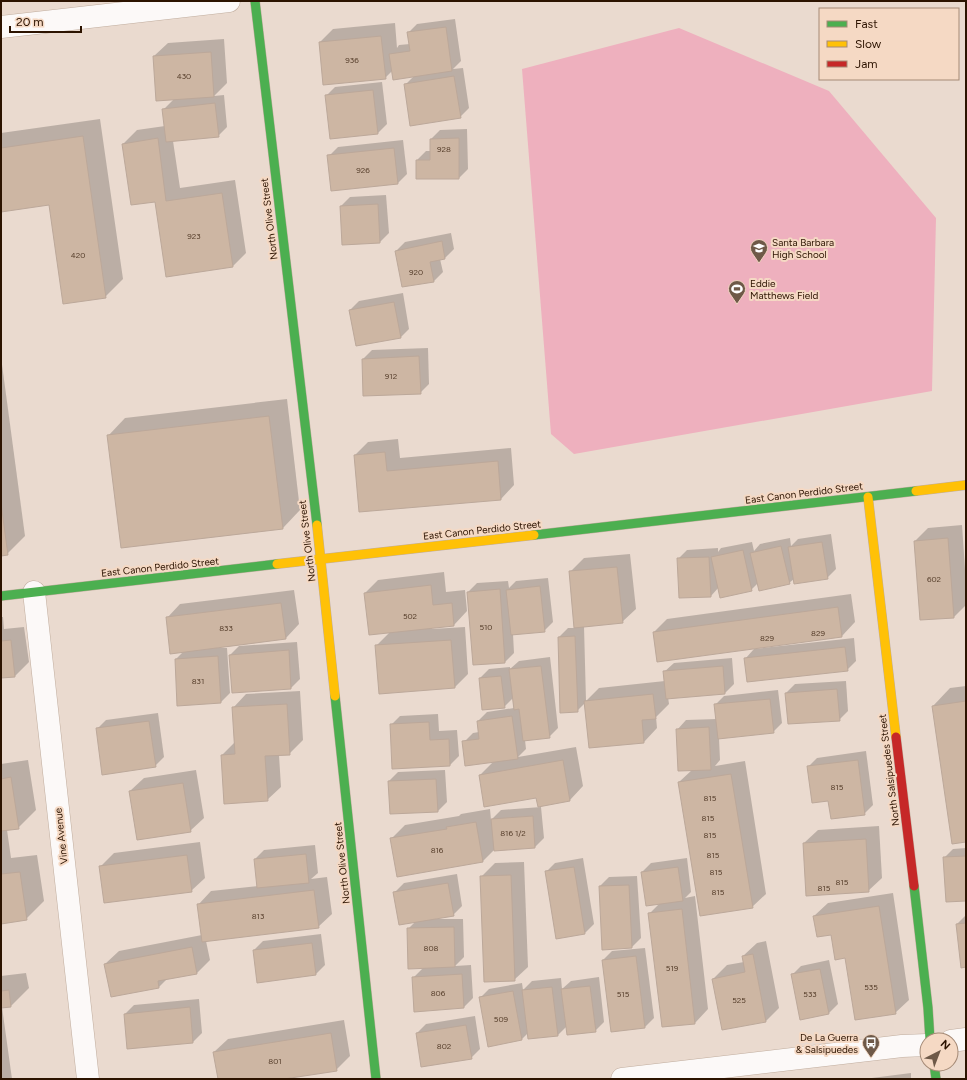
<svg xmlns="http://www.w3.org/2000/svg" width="967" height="1080" viewBox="0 0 967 1080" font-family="Figtree,sans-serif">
  <rect width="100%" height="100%" fill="#eadacf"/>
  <polygon fill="#eeb0be" points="679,28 829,91 936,218 932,391 574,454 551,434 522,69"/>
  <g fill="#0003">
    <polygon points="455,19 461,61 453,69 463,68 469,108 460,117 405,85 414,76 392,71 385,78 320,42 333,29 395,23 397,48 399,45 410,44 408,33 417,24"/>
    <polygon points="224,39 227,83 214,96 224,95 227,127 218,136 173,141 180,188 235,180 246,253 232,267 156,201 123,144 137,130 165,126 163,110 174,99 154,56 168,43"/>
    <polygon points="382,82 387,124 378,133 326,96 335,87"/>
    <polygon points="100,119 123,279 105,297 50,204 1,211 1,133"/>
    <polygon points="467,129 468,169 459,178 417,160 426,151 431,151 431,139 440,130"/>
    <polygon points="403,140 407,174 398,183 329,156 338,147"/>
    <polygon points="386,195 389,233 380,242 343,244 341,206 350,197"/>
    <polygon points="451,233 454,249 445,258 440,259 443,272 434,281 396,251 405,242"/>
    <polygon points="403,293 409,329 400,338 350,310 359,301"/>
    <polygon points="428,348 429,384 420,393 363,359 372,350"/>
    <polygon points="1,357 25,536 7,554 1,554"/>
    <polygon points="287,399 300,510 283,528 108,436 125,418"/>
    <polygon points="398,439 400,458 511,448 514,485 501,499 360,511 355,455 368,442"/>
    <polygon points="962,525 966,583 966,605 954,617 921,619 915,541 928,528"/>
    <polygon points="831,534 836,569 827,578 794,579 789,583 758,583 751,590 719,587 711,596 678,559 687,550 718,548 718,552 721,548 752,542 754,551 760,544 790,538 791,546 798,539"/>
    <polygon points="630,554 636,609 622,622 584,626 586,701 599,688 665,681 664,672 674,663 732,658 734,684 725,693 668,697 669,704 656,717 657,728 644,742 585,703 577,711 561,712 559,637 568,628 575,628 570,572 584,558"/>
    <polygon points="444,572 446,592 465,590 467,611 454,625 432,627 432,629 465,627 468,674 455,687 376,646 390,632 365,593 378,580"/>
    <polygon points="548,578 553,622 544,631 513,634 514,653 505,662 474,664 468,592 477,583 508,581 509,588 516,581"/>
    <polygon points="294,590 299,624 286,638 217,647 217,648 227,648 230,693 221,702 178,705 176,659 184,651 167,618 180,604"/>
    <polygon points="851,594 855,622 842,636 654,632 667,619"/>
    <polygon points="1,617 3,617 4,629 24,627 29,662 15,676 1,677"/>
    <polygon points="854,638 856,661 847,670 745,659 754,649"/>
    <polygon points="297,642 300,679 291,688 233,692 230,655 239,646"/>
    <polygon points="550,657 558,728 549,737 525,740 526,749 518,757 576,747 583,786 570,800 537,796 480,775 494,761 464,742 473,733 479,732 478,721 487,712 514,708 513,698 504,707 480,678 489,669 510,667 510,669 519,661"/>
    <polygon points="846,681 848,711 839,720 786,693 795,684"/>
    <polygon points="966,686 966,841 933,706 950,688"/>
    <polygon points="778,690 782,723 773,732 719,738 720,760 715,766 745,761 766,894 752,907 679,782 692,770 677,730 686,720 717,719 715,705 724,696"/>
    <polygon points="300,691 303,740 289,754 279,755 281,787 267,800 222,755 235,742 233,708 246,694"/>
    <polygon points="158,713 164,757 155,766 97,729 106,720"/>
    <polygon points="438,714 439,731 457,730 459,756 450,765 391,725 400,716"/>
    <polygon points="866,751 873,805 864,814 829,800 808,767 817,758"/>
    <polygon points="28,760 36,810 18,828 7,830 11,858 37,855 44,901 26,919 1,923 1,764"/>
    <polygon points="196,770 204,818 190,831 130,791 144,778"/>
    <polygon points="445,770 447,802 438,811 389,781 398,772"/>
    <polygon points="541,807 544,838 535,847 494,850 483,861 391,839 405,825 459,816 461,814 490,809 491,820 501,810"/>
    <polygon points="879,826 882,878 868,891 804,843 818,830"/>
    <polygon points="200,842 205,878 191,891 101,866 114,853"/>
    <polygon points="315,845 318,873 311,879 327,877 332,914 318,927 206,941 210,960 197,973 167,979 159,987 105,964 119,951 202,935 198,905 211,891 258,886 255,859 264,850"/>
    <polygon points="966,848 966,900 944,858 953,849"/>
    <polygon points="583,858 594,924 585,933 546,872 555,863"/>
    <polygon points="687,858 691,892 685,898 695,896 708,1009 695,1023 663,1026 650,913 660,903 642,872 651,863"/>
    <polygon points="524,862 528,967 514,980 481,877 495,863"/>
    <polygon points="457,874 462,906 453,915 436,918 436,919 463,919 464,957 455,966 471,965 473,998 464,1007 413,978 424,967 408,929 416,921 395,892 404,883"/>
    <polygon points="637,876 641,938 632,947 600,886 609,877"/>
    <polygon points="893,893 909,1000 895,1013 846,957 832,934 814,916 828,903"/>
    <polygon points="966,915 966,966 957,924"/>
    <polygon points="321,934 325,965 316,974 258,982 254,950 263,941"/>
    <polygon points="766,941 779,1008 766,1021 713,979 727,965 744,962 743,956 757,943"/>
    <polygon points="645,948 654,1018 645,1027 603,960 612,951"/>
    <polygon points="829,960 838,1004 829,1013 801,1018 792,975 801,966"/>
    <polygon points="26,973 29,988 11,1006 2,1007 12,1079 1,1079 1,976"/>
    <polygon points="599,977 604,1022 595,1031 566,1027 558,1035 529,1038 528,1033 522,1039 480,998 489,989 522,983 523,990 532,981 561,978 562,989 571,981"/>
    <polygon points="199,999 202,1033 193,1042 128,1048 125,1014 134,1005"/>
    <polygon points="475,1016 480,1049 471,1058 417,1033 426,1024"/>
    <polygon points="344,1020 350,1056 336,1070 278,1079 219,1079 214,1052 228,1039"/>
    <polygon points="911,1073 911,1079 864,1079"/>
  </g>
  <g fill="#cdb6a3" stroke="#bca89a">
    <polygon points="446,27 452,71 393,80 389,54 410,51 407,32"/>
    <polygon points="381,36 386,79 323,85 319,42"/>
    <polygon points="211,52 214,97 156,101 153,56"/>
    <polygon points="454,76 461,118 410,126 404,84"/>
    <polygon points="373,90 378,134 330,139 325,95"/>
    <polygon points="215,103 219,137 166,142 162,109"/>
    <polygon points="83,136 106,298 63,304 49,205 1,212 1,148"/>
    <polygon points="158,138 166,201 222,193 233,267 166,277 155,202 131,205 122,144"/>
    <polygon points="459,138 459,179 416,179 416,160 430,160 430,139"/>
    <polygon points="394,148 398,184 331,191 327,155"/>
    <polygon points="378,204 380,243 342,245 340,206"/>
    <polygon points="442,241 445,259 430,262 434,282 402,287 395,251"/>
    <polygon points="394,302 401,338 356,346 349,310"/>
    <polygon points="419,356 421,394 363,396 362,359"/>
    <polygon points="269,416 283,529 121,548 107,435"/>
    <polygon points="385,452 387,471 498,461 501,500 359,512 354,455"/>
    <polygon points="1,503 8,555 1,556"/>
    <polygon points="948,538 954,618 920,620 914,541"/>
    <polygon points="822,542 828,579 794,584 788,547"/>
    <polygon points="781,546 790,584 759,591 750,553"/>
    <polygon points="743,550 752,591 720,598 711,557"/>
    <polygon points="709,557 711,597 679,598 677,558"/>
    <polygon points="617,567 623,623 574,628 569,571"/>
    <polygon points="431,585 433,605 452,603 454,626 369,635 364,593"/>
    <polygon points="540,586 545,632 511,635 506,590"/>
    <polygon points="500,589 505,663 473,665 467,592"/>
    <polygon points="281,603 286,639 170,654 166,617"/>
    <polygon points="838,607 842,637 657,662 653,632"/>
    <polygon points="575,636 578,712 560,713 558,637"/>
    <polygon points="11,640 15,677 1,678 1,641"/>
    <polygon points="451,640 455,688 379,694 375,645"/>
    <polygon points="845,647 848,671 747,682 744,658"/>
    <polygon points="289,650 291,689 232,693 229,655"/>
    <polygon points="218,656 221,703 177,706 175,659"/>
    <polygon points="541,666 550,738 523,741 519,709 514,710 509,669"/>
    <polygon points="723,666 725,694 666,699 663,671"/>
    <polygon points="501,676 505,708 482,710 479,678"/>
    <polygon points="837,689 840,721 788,724 785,693"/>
    <polygon points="653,694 656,719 642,720 644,743 589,748 584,701"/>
    <polygon points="770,699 774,733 718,739 714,704"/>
    <polygon points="966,701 966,842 952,844 932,706"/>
    <polygon points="287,704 290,755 265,756 268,801 224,804 221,755 235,754 232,707"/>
    <polygon points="512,716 518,759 465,766 462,741 479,739 477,721"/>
    <polygon points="149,721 156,767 102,775 96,728"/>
    <polygon points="429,722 430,740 449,739 450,766 392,769 390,724"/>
    <polygon points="709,727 711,770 678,771 676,729"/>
    <polygon points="563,760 570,801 538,807 536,798 484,807 479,775"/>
    <polygon points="858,760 865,815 831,819 828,801 812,803 807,766"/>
    <polygon points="731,774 753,908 700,916 678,782"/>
    <polygon points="11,777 19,829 1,831 1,779"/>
    <polygon points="436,779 438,812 390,814 388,781"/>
    <polygon points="183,783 191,832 137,840 129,791"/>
    <polygon points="533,816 535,848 494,851 491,819"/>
    <polygon points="476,822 483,862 397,877 390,838 447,829 446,827"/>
    <polygon points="866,839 869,892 806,896 803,843"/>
    <polygon points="306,854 309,883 257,888 254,859"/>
    <polygon points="187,855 192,892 104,903 99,866"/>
    <polygon points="966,856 966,901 946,902 943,857"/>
    <polygon points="574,867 585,934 556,939 545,871"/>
    <polygon points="678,867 683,901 646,906 641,872"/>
    <polygon points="20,872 27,920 1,924 1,874"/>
    <polygon points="511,875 515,981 484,982 480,876"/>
    <polygon points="448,883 454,916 399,925 393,892"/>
    <polygon points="629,885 632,948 602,950 599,886"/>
    <polygon points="314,890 319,928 202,942 197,904"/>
    <polygon points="879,906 896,1014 855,1020 845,958 835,960 831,935 817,937 813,916"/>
    <polygon points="682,909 695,1024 662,1027 648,913"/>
    <polygon points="966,923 966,967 961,968 956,924"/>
    <polygon points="454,927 455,967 408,969 407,928"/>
    <polygon points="312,943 316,975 257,983 253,950"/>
    <polygon points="192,947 197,974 158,981 159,988 111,997 104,964"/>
    <polygon points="753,954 766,1022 722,1030 712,979 745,972 742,956"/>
    <polygon points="636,956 645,1028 611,1032 602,960"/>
    <polygon points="820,969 829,1014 800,1020 791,974"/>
    <polygon points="462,974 464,1008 414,1012 412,977"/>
    <polygon points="590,986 596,1032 567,1035 561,989"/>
    <polygon points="552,987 558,1036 528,1039 522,990"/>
    <polygon points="9,990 11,1007 1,1008 1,991"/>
    <polygon points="513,991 522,1040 488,1047 479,997"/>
    <polygon points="190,1007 193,1043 127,1049 124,1014"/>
    <polygon points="466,1025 472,1059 421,1067 416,1033"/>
    <polygon points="331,1033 337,1071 284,1079 218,1079 213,1052"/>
  </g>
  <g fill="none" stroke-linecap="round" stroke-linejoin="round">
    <defs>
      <g id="street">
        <polyline points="1,27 229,1"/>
        <polyline points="34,592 88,1079"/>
        <polyline points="951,1041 966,1039"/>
        <polyline points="622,1079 902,1046 927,1045"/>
      </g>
      <g id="fast">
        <polyline points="255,1 317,525"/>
        <polyline points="534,535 916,491"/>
        <polyline points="1,596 277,564"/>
        <polyline points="335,696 376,1079"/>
        <polyline points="914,886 928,1008 930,1040"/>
        <polyline points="934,1064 936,1079"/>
      </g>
      <g id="slow">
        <polyline points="916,491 966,485"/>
        <polyline points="868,497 896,737"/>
        <polyline points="317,525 335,696"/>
        <polyline points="277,564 534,535"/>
      </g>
      <polyline id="jam" points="896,737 914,886"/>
    </defs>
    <use href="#street" stroke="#c0ad9e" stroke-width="23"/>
    <use href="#fast" stroke="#c0ad9e" stroke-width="10"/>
    <use href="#slow" stroke="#c0ad9e" stroke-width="10"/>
    <use href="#jam" stroke="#c0ad9e" stroke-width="10"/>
    <use href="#street" stroke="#fcf9f8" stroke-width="22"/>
    <use href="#fast" stroke="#4caf50" stroke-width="9"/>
    <use href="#slow" stroke="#ffc107" stroke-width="9"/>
    <use href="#jam" stroke="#c62828" stroke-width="9"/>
  </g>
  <defs>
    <symbol id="school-pin" viewBox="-11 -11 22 30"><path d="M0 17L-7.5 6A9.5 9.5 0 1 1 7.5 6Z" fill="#6e5948" stroke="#f5d9c4"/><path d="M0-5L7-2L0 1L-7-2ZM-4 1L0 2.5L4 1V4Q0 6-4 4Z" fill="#fff"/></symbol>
    <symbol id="stadium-pin" viewBox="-11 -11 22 30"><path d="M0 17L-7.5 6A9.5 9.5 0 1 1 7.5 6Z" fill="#6e5948" stroke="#f5d9c4"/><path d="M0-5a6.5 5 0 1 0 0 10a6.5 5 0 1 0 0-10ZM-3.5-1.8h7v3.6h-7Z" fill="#fff"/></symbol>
    <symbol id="bus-pin" viewBox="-11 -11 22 30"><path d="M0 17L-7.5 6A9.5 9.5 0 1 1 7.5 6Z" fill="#6e5948" stroke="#f5d9c4"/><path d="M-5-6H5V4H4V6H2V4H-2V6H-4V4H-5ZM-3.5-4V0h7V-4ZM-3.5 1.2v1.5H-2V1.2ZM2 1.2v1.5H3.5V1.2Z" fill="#fff"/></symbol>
  </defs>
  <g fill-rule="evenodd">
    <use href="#school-pin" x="749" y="238" width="20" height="27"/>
    <use href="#stadium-pin" x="727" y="279" width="20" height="27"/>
    <use href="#bus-pin" x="861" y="1033" width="20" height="27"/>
  </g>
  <g text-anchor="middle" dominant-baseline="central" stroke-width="4" stroke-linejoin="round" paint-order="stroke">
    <g font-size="8" fill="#543c29">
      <text x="352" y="60">936</text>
      <text x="184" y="76">430</text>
      <text x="444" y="149">928</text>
      <text x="363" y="170">926</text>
      <text x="194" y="236">923</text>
      <text x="78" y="255">420</text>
      <text x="416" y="272">920</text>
      <text x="391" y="376">912</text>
      <text x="934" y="579">602</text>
      <text x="410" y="616">502</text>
      <text x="486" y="627">510</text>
      <text x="226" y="628">833</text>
      <text x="818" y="633">829</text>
      <text x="767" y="638">829</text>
      <text x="198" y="681">831</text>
      <text x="837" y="787">815</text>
      <text x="710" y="798">815</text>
      <text x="708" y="818">815</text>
      <text x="513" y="833">816 1/2</text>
      <text x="710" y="835">815</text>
      <text x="437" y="850">816</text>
      <text x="713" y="855">815</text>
      <text x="716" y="872">815</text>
      <text x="842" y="882">815</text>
      <text x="824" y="888">815</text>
      <text x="718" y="892">815</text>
      <text x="258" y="916">813</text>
      <text x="431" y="948">808</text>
      <text x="672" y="968">519</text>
      <text x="871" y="987">535</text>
      <text x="438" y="993">806</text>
      <text x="623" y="994">515</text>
      <text x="810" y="994">533</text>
      <text x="739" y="1000">525</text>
      <text x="501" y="1019">509</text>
      <text x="444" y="1046">802</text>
      <text x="275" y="1061">801</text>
    </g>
    <g font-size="10" fill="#2c1300" stroke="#f5d9c4">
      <text transform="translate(269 219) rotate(-97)">North Olive Street</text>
      <text transform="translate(804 493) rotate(-7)">East Canon Perdido Street</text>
      <text transform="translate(482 530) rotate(-6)">East Canon Perdido Street</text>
      <text transform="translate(307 541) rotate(-97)">North Olive Street</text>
      <text transform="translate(160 567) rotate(-6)">East Canon Perdido Street</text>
      <text transform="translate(889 770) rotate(-97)">North Salsipuedes Street</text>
      <text transform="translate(61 836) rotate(-96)">Vine Avenue</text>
      <text transform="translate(342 863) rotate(-96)">North Olive Street</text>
    </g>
    <g font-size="10" fill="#2c1300" stroke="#f5d9c4" text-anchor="start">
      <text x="772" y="242">Santa Barbara<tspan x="772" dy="12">High School</tspan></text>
      <text x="750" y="283">Eddie<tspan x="750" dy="12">Matthews Field</tspan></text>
      <text x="858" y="1037" text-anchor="end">De La Guerra<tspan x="858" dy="12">&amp; Salsipuedes</tspan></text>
    </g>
  </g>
  <rect width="967" height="1080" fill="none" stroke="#2c1300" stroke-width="4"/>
  <rect x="819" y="8" width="140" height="72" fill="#f5d9c4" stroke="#a58a76"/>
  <rect x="827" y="21" width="20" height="6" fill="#4caf50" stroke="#a58a76"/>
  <text x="855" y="28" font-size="12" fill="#2c1300">Fast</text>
  <rect x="827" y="41" width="20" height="6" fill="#ffc107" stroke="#a58a76"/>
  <text x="855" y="48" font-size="12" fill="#2c1300">Slow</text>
  <rect x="827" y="61" width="20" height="6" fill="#c62828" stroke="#a58a76"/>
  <text x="855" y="68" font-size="12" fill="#2c1300">Jam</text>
  <g transform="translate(939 1052) rotate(42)"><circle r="19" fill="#f5d9c4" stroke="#a58a76"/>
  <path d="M0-3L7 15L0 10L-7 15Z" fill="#6e5948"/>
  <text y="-6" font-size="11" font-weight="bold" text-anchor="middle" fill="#2c1300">N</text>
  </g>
  <path d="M10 26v6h71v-6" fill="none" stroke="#2c1300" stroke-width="2"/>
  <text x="16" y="26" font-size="12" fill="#2c1300" stroke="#f5d9c4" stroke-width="3" paint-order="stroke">20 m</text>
</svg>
